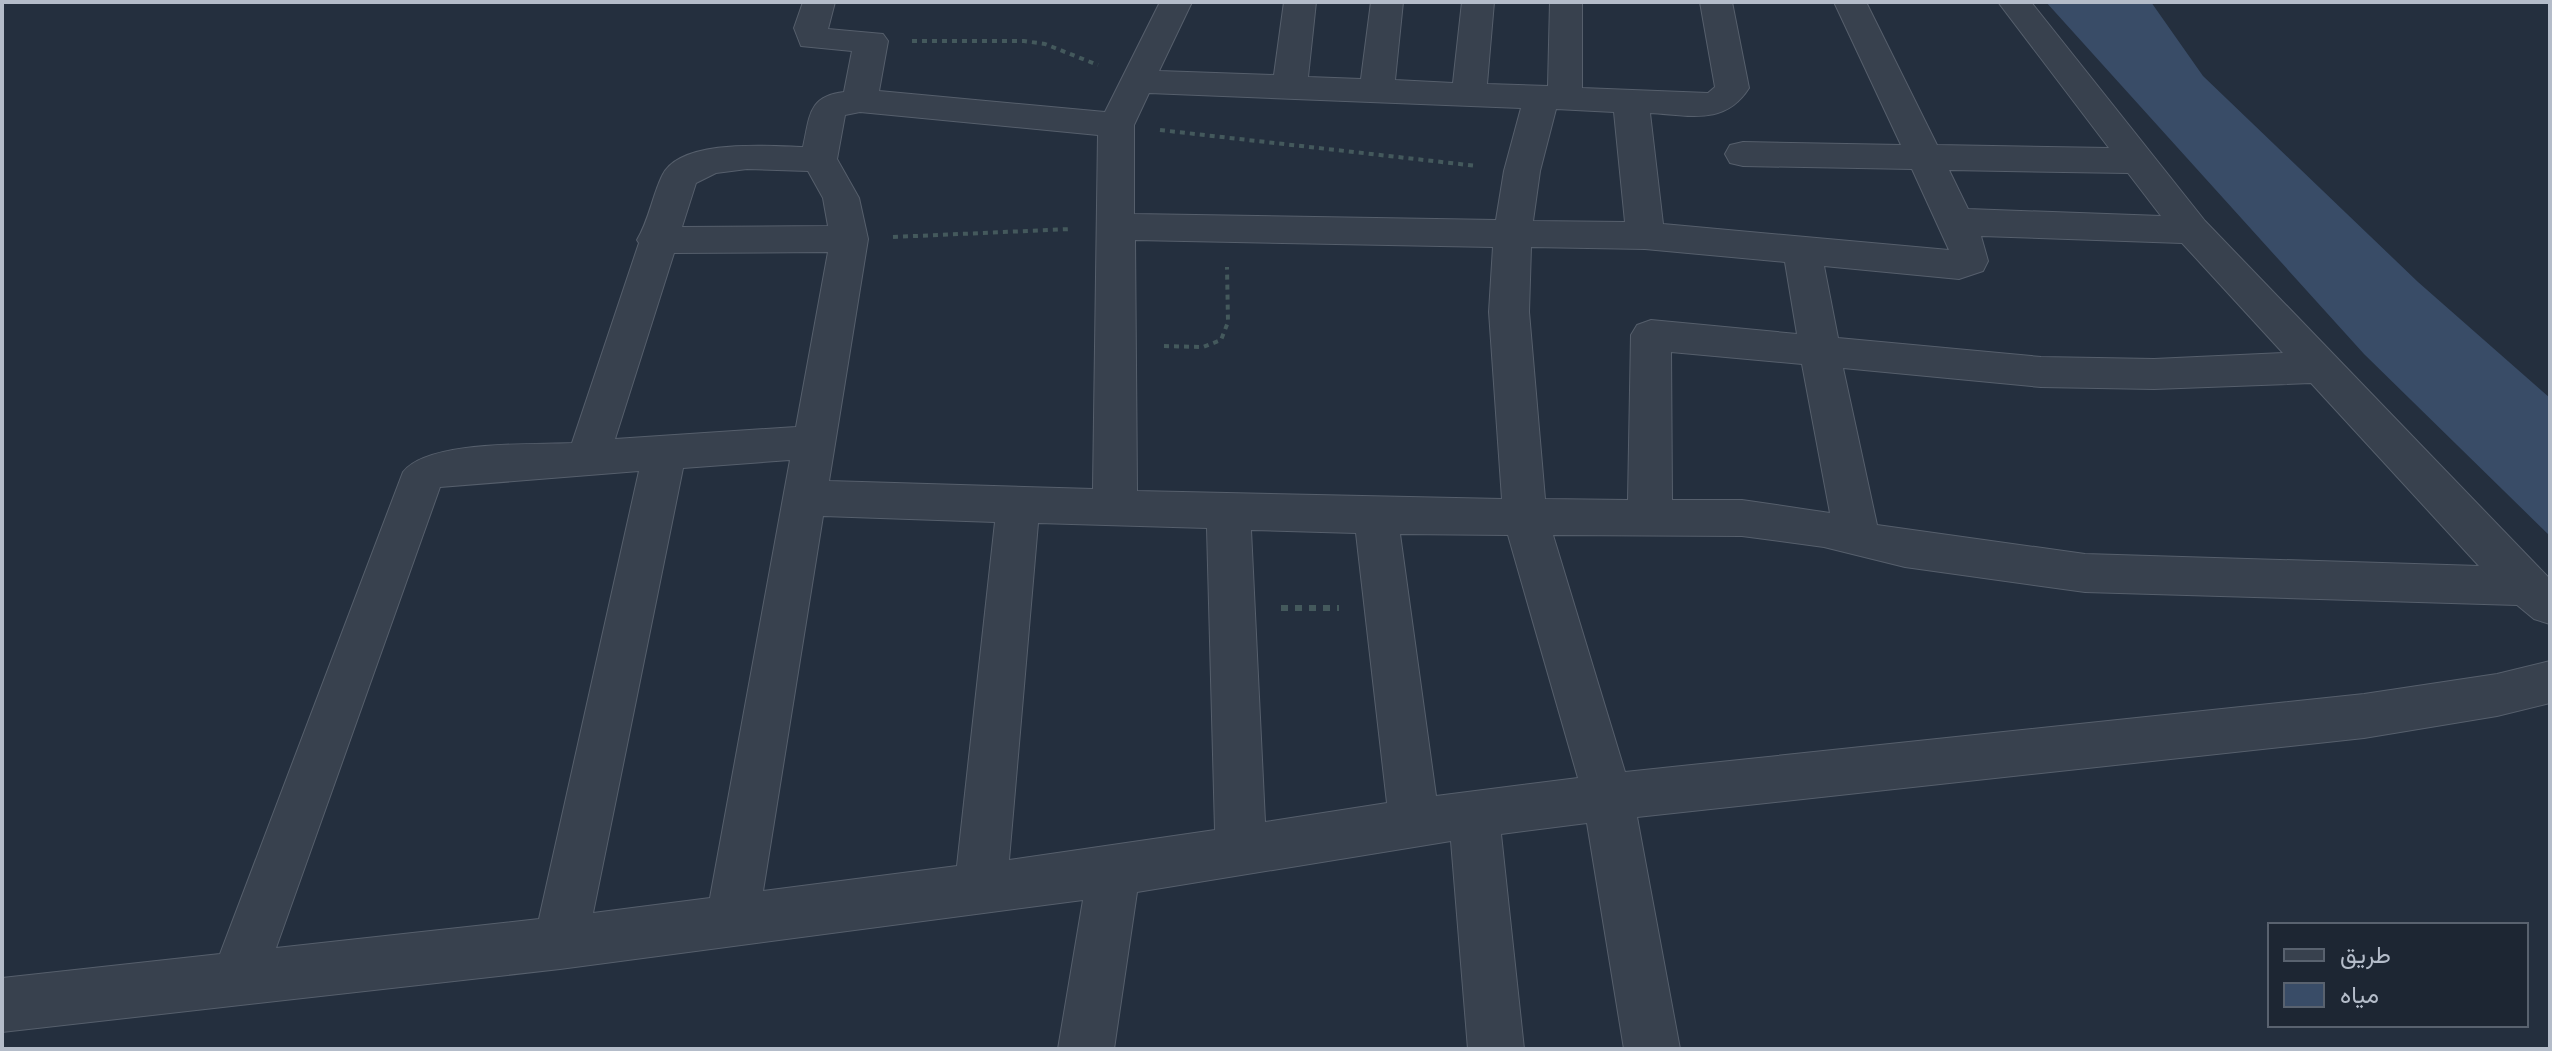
<svg xmlns="http://www.w3.org/2000/svg" width="2552" height="1051" viewBox="0 0 2552 1051" font-family="Mulish,Vazirmatn,sans-serif">
  <rect width="100%" height="100%" fill="#242f3e"/>
  <polygon fill="#394c67" points="2046,2 2151,2 2203,76 2418,282 2550,398 2550,536 2364,354"/>
  <g fill="none" stroke-linecap="round" stroke-linejoin="round">
    <defs>
      <path id="minor" d="M803,2H835L828,29L883,34L888,41L879,91L1105,112L1160,2H1192L1159,71L1274,75L1284,2H1316L1308,77L1361,79L1371,2H1403L1395,80L1453,83L1462,2H1494L1487,84L1548,86L1550,2H1582V88L1708,93L1715,87L1700,2H1732L1749,88C1725,126 1689,115 1650,113L1663,224L1949,250L1912,169L1743,166L1730,163L1725,154L1730,145L1743,142L1901,145L1834,2H1866L1937,145L2109,148L1998,2H2031L2205,221L2550,579V624L2534,619L2517,605L2085,592L1905,567L1824,547L1742,536L1553,535L1625,772L2364,694L2497,674L2550,661V703L2497,716L2364,738L1637,817L1680,1049H1624L1587,823L1501,834L1524,1049H1468L1451,841L1137,892L1114,1049H1058L1083,900L560,969L2,1032V978L220,954L403,472C428,440 531,445 572,443L639,243L637,240C649,220 652,197 662,176C679,138 769,146 803,147C810,116 808,96 844,92L852,51L801,46L794,28ZM1149,93L1521,108L1504,171L1496,220L1134,214V125ZM1556,109L1614,112L1625,222L1533,221L1540,171ZM860,112L1098,135L1093,489L829,481L868,239L859,198L837,159L845,115ZM747,169L808,171L823,198L828,226L682,227L696,183L716,173ZM1949,170L2128,173L2161,216L1968,209ZM1981,236L2182,243L2283,353L2154,359L2041,357L1838,338L1824,266L1959,279L1983,271L1988,261ZM1135,240L1493,247L1489,312L1502,499L1137,491ZM1531,247L1645,249L1785,262L1797,334L1651,320L1637,325L1631,335L1628,500L1545,499L1529,312ZM828,252L796,427L615,439L674,253ZM1671,352L1802,364L1830,513L1742,500H1672ZM1843,368L2041,387L2154,389L2311,383L2479,566L2085,554L1877,525ZM790,460L710,898L593,913L683,468ZM639,471L539,919L276,948L440,487ZM823,516L995,522L957,866L763,891ZM1038,523L1207,528L1215,830L1009,860ZM1251,530L1356,533L1387,803L1265,822ZM1400,534L1508,535L1578,778L1436,796Z"/>
    </defs>
    <use href="#minor" stroke="#565f6c" stroke-width="2"/>
    <g stroke="#44595c" stroke-width="4" stroke-dasharray="5 5" stroke-linecap="butt">
      <polyline points="912,41 1024,41 1045,44 1098,65"/>
      <polyline points="1160,130 1477,166"/>
      <polyline points="893,237 1071,229"/>
      <polyline points="1164,346 1203,347 1221,340 1228,322 1227,267"/>
    </g>
    <polyline stroke="#44595c" stroke-width="6" stroke-dasharray="7 7" stroke-linecap="butt" points="1281,608 1339,608"/>
    <use href="#minor" fill="#38414e" fill-rule="evenodd"/>
  </g>
  <rect width="2552" height="1051" fill="none" stroke="#b4bcc9" stroke-width="8"/>
  <rect x="2268" y="923" width="260" height="104" fill="#1d2633" stroke="#59626f" stroke-width="2"/>
  <rect x="2284" y="949" width="40" height="12" fill="#38414e" stroke="#59626f" stroke-width="2"/>
  <text x="2340" y="963" font-size="24" fill="#b4bcc9">طريق</text>
  <rect x="2284" y="983" width="40" height="24" fill="#394c67" stroke="#59626f" stroke-width="2"/>
  <text x="2340" y="1003" font-size="24" fill="#b4bcc9">مياه</text>
</svg>
